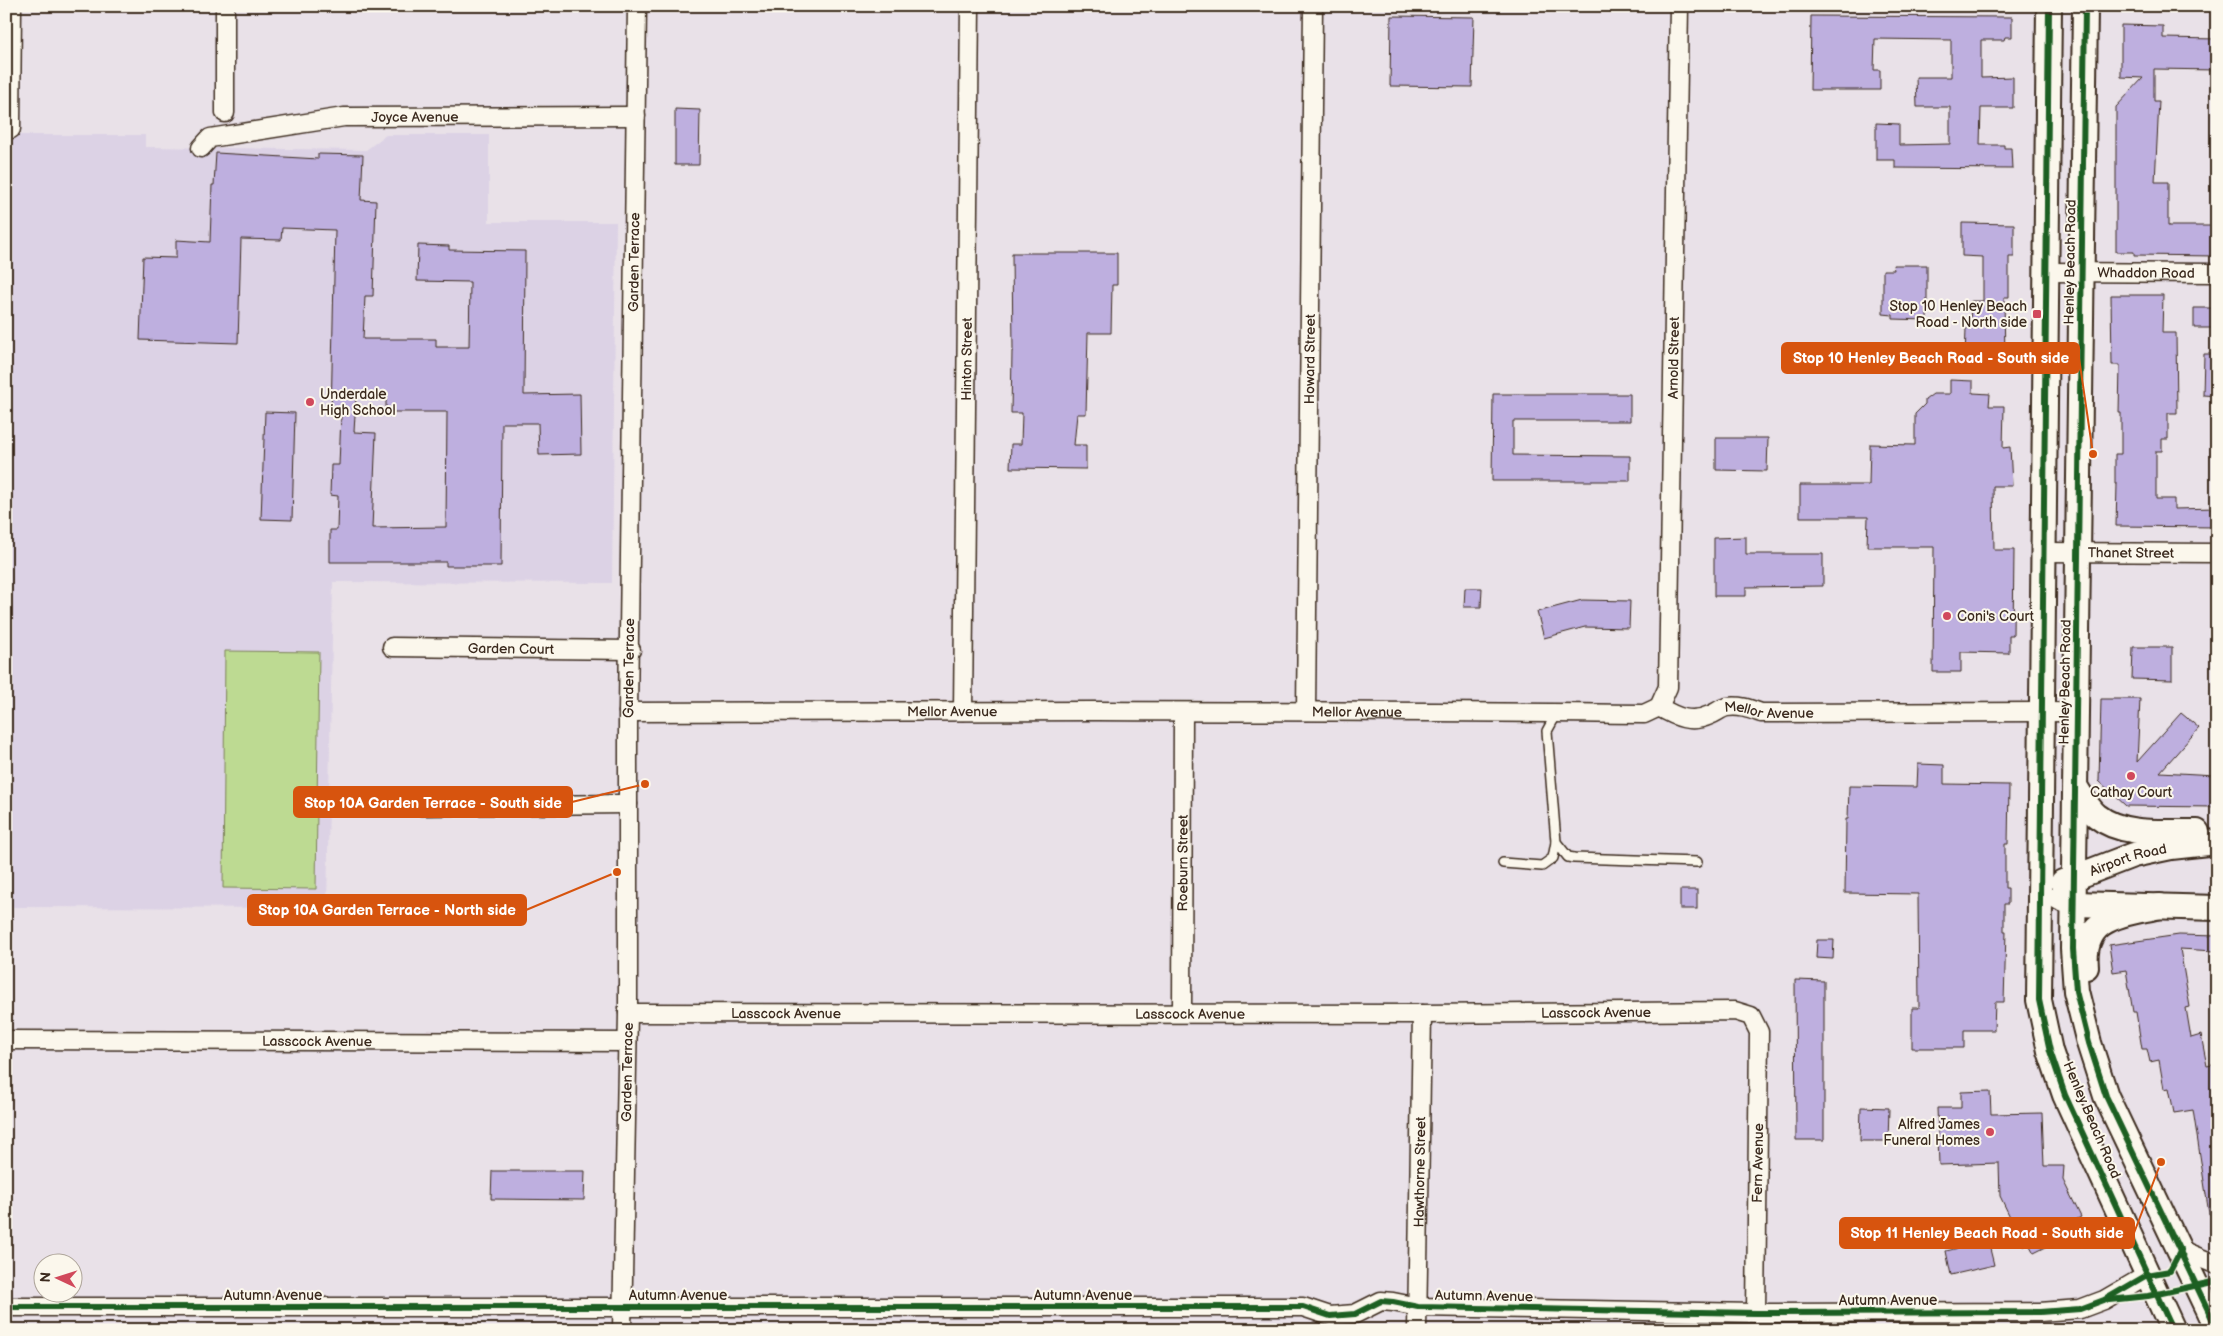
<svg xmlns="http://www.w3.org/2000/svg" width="2223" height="1336" viewBox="0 0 2223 1336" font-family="'Balsamiq Sans',sans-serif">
  <rect width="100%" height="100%" fill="#e9e1e8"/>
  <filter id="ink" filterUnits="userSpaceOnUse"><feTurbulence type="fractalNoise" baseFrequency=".02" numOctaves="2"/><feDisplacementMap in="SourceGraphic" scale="10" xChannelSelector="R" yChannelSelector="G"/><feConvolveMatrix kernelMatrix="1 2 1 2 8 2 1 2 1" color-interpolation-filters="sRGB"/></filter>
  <g filter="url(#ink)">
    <polygon fill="#dcd2e5" points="6,135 145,135 145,147 366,150 386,135 489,135 489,222 616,222 612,583 333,582 327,908 6,907"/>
    <polygon fill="#bdda92" stroke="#7c8258" points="225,651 319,652 316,889 223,888"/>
    <g fill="#beafdf" stroke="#3b2a1e" fill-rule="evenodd">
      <polygon points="1391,16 1474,17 1472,87 1390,86"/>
      <polygon points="1811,16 2012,17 2012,37 2005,37 2004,40 1981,40 1981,78 2013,77 2013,108 1981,108 1980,145 2004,145 2004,148 2011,148 2012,169 1895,168 1895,160 1876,160 1876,123 1899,124 1899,145 1950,144 1950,107 1917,107 1916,77 1951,77 1951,40 1875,39 1874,70 1880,70 1880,90 1810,90"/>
      <polygon points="2121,25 2163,26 2163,38 2217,39 2217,70 2154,69 2154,101 2159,101 2155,182 2168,182 2168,226 2217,226 2217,256 2134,255 2134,252 2116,252 2116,107 2143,78 2121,77"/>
      <polygon points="675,109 700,110 699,165 675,165"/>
      <path d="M216,153L318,159V154L363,155L361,200L376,201L373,296H365L363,339H436V347H469L470,282L417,281L418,245L449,246V250L525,251L524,395L580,394L581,454L539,455L538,423H502L501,566H446V562H330V530H337L338,496L330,495L331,465H339L341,416H331L335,230L282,228L281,240L241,239L238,343L140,340L143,257L176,258V240L210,242L212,185H214ZM356,397H386V412H447L446,527L372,528L376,433L354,432Z"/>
      <polygon points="1962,223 2014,224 2014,257 2009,257 2009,297 2004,297 2005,361 1965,361 1966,328 1970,328 1971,301 1983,301 1983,257 1962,256"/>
      <polygon points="1012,253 1117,253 1117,285 1112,285 1111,333 1088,333 1086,414 1077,414 1074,445 1086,445 1086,469 1010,468 1011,444 1021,444 1022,413 1011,413 1012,351 1013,351"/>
      <polygon points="1893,265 1927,265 1927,320 1893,319 1893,315 1883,314 1883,270 1894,270"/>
      <polygon points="2111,295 2163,295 2162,333 2176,333 2177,413 2168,413 2168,439 2162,439 2162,451 2156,451 2156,499 2174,499 2174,509 2217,508 2217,527 2116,526 2117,484 2115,484 2115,454 2121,454 2121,413 2119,413 2120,365 2112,365"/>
      <polygon points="2194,308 2215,308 2214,328 2194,328"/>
      <polygon points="2204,354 2217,354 2217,396 2203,395"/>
      <polygon points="1950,380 1973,381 1973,393 1990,394 1989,406 2004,406 2003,448 2010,447 2012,486 1993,486 1994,550 2014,550 2013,635 2009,635 2009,653 1961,652 1961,672 1933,672 1934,547 1867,547 1868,517 1800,517 1800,485 1869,485 1870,444 1915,445 1915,414 1925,404 1925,400 1933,394 1950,394"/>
      <polygon points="1493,394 1630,394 1630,421 1513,421 1513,455 1630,456 1630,481 1492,481"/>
      <polygon points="265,412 295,413 292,520 261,519"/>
      <polygon points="1716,438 1768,438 1767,471 1716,470"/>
      <polygon points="1746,537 1746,554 1823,554 1823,586 1746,587 1746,596 1714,596 1714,538"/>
      <polygon points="1465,588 1482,588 1481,607 1464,607"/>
      <polygon points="1582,600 1630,601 1629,628 1585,627 1544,638 1537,612"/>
      <polygon points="2133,647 2172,647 2172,680 2132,679"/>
      <polygon points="2101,699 2140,699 2137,762 2181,713 2199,728 2160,772 2215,775 2215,807 2126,806 2099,781"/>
      <polygon points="1918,764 1944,765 1944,784 2009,785 2008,844 2005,844 2005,888 2008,888 2008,904 2004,904 2004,931 2006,931 2004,1002 1995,1002 1994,1030 1964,1030 1964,1048 1912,1048 1912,1008 1919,1008 1918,894 1845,893 1846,819 1848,819 1849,786 1917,787"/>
      <rect x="1680" y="890" width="17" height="19"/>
      <polygon points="2179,935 2216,936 2215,951 2180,949 2190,1007 2186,1008 2191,1038 2201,1035 2207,1066 2217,1064 2217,1213 2209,1214 2193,1110 2174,1113 2169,1088 2164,1089 2159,1060 2150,1062 2147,1049 2142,1049 2136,1012 2133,1012 2126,970 2113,972 2109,945"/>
      <polygon points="1817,940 1834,940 1833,959 1816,958"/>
      <polygon points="1795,980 1824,981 1824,1140 1796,1140"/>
      <polygon points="1990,1091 1991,1114 2042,1113 2044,1166 2064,1166 2063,1180 2081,1217 2077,1219 2082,1229 2034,1253 2029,1244 2024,1246 2000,1196 1999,1163 1939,1165 1937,1108 1961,1108 1961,1092"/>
      <polygon points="1861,1107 1889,1108 1888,1141 1860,1141"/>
      <polygon points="492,1171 585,1171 584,1200 491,1199"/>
      <polygon points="1988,1241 1994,1265 1951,1275 1946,1251"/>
    </g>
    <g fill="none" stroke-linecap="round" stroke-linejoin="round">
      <defs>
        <g id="service">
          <polyline points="1557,713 1547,731 1556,842 1568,857 1574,858 1697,862"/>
          <polyline points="1503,863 1542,866 1553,858 1556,842"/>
        </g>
        <g id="minor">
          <polyline points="225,6 225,113"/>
          <polyline points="11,129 12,6"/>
          <path id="s1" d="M201,148L210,138L344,117L636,116"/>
          <path id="s2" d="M2046,272L2217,273"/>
          <path id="s3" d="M2043,552L2217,553"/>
          <path id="s4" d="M392,647L631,650"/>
          <path id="s5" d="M1659,707L1668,687L1679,6"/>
          <path id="s6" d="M963,711L970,6"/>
          <path id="s7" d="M1306,711L1313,6"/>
          <path id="s8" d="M628,712C967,711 1305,710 1644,714L1659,707C1676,717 1691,724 1710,715C1716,713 1721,708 1727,707C1740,705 1750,709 1761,713L2077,712"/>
          <polyline points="422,806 628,804"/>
          <path id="s9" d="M628,1013L1422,1014L1735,1011L1751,1016L1759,1032L1756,1313"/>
          <path id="s10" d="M1182,1013L1183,713"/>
          <path id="s11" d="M6,1040L627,1042"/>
          <polyline points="2181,1250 2217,1265"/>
          <polyline points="6,1307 1303,1307 1330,1316 1355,1314 1381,1301 1393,1302 1418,1307 1756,1313 2040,1312 2080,1309 2104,1300 2147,1275"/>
          <path id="s12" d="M622,1330L628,1013V712L637,6"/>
          <path id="s13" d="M1417,1330L1422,1014"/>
        </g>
        <g id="secondary">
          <polyline points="2049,6 2039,1000 2050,1051 2065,1095 2173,1330"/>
          <polyline points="2085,6 2073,949 2076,991 2089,1043 2106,1096 2217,1329"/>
          <path d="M2076,788C2082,797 2089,810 2097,816C2123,837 2165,831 2197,832"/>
          <path id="s14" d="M2063,882L2133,855L2171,847L2217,842"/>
          <polyline points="2060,898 2075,904 2217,908"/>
          <path d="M2086,967C2081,916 2121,915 2160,906"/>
        </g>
      </defs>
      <use href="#service" stroke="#3b2a1e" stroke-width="12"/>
      <use href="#minor" stroke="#3b2a1e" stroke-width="21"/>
      <use href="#secondary" stroke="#3b2a1e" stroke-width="28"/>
      <use href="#service" stroke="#fbf7ec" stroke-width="9"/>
      <use href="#minor" stroke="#fbf7ec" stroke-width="18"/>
      <use href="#secondary" stroke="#fbf7ec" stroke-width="24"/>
      <defs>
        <g id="cycleway">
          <polyline points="2049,6 2039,1000 2050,1051 2065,1095 2173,1330"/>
          <polyline points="2085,6 2073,949 2076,991 2089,1043 2106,1096 2217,1329"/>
          <polyline points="2109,1300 2148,1296 2217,1281"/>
          <polyline points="6,1307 1303,1307 1330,1316 1355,1314 1381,1301 1393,1302 1418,1307 1756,1313 2040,1312 2080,1309 2104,1300 2147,1275 2170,1271 2181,1250"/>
        </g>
      </defs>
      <use href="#cycleway" stroke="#fbf7ec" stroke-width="9"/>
      <use href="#cycleway" stroke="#1b5e20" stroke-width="6"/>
    </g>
  </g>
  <g fill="#d1495b" stroke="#fbf7ec" stroke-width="2">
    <rect x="2032" y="309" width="10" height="10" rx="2.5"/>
    <circle cx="310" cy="402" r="5"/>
    <circle cx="1947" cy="616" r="5"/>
    <circle cx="2131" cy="776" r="5"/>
    <circle cx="1990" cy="1132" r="5"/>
  </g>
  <g text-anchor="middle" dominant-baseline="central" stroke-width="4" stroke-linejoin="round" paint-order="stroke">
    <g font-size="14" fill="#3b2a1e" stroke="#fbf7ec">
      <text stroke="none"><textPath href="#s1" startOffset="220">Joyce Avenue</textPath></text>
      <text transform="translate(2070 262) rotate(-89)">Henley Beach Road</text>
      <text stroke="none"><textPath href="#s12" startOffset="1068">Garden Terrace</textPath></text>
      <text stroke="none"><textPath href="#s2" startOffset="100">Whaddon Road</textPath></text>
      <text stroke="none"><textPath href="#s5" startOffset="351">Arnold Street</textPath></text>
      <text stroke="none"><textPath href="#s6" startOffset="352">Hinton Street</textPath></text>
      <text stroke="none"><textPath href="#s7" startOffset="352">Howard Street</textPath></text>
      <text stroke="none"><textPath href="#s3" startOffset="88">Thanet Street</textPath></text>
      <text stroke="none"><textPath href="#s4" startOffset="119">Garden Court</textPath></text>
      <text stroke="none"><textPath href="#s12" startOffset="662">Garden Terrace</textPath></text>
      <text transform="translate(2065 682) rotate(-89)">Henley Beach Road</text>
      <text stroke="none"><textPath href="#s8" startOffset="324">Mellor Avenue</textPath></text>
      <text stroke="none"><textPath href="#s8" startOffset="729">Mellor Avenue</textPath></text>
      <text stroke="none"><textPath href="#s8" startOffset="1148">Mellor Avenue</textPath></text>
      <text stroke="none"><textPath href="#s14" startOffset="69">Airport Road</textPath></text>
      <text stroke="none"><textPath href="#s10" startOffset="150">Roeburn Street</textPath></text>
      <text stroke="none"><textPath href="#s9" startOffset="158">Lasscock Avenue</textPath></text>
      <text stroke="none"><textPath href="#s9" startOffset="562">Lasscock Avenue</textPath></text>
      <text stroke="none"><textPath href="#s9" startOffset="968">Lasscock Avenue</textPath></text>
      <text stroke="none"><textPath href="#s11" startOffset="311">Lasscock Avenue</textPath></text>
      <text stroke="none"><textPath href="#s12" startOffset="258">Garden Terrace</textPath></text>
      <text transform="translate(2092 1120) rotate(67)">Henley Beach Road</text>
      <text transform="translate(1758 1163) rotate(-89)">Fern Avenue</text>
      <text stroke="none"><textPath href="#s13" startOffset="158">Hawthorne Street</textPath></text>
      <text x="273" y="1295">Autumn Avenue</text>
      <text x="678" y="1295">Autumn Avenue</text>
      <text x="1083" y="1295">Autumn Avenue</text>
      <text transform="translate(1484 1296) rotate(1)">Autumn Avenue</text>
      <text x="1888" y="1300">Autumn Avenue</text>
    </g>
    <g font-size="14" fill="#3b2a1e" stroke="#fbf7ec" text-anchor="end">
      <text x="2027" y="306">Stop 10 Henley Beach<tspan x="2027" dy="16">Road - North side</tspan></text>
      <text x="320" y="394" text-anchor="start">Underdale<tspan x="320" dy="16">High School</tspan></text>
      <text x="1957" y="616" text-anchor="start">Coni's Court</text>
      <text x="2131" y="792" text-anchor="middle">Cathay Court</text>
      <text x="1980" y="1124">Alfred James<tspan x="1980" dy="16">Funeral Homes</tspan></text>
    </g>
  </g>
  <path fill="none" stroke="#d7540e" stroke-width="2" d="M2093 454L2079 358M645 784L572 802M617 872L526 910M2161 1162L2134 1233"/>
  <g fill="#d7540e" stroke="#fbf7ec" stroke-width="2">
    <circle cx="2093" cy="454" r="5"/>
    <circle cx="645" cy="784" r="5"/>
    <circle cx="617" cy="872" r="5"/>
    <circle cx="2161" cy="1162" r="5"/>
  </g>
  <g fill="#d7540e" stroke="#d7540e" stroke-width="2">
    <rect x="1782" y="343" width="297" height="30" rx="5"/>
    <rect x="294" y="787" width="278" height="30" rx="5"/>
    <rect x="248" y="895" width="278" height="30" rx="5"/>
    <rect x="1840" y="1218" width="294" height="30" rx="5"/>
  </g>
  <g font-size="15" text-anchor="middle" font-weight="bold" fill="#fff">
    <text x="1931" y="363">Stop 10 Henley Beach Road - South side</text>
    <text x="433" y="808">Stop 10A Garden Terrace - South side</text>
    <text x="387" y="915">Stop 10A Garden Terrace - North side</text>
    <text x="1987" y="1238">Stop 11 Henley Beach Road - South side</text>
  </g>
  <rect width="2223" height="1336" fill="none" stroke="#fbf7ec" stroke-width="25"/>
  <rect x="12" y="12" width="2198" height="1311" fill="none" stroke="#3b2a1e" stroke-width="2" filter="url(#ink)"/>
  <g transform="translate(58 1278) rotate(274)"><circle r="24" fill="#fbf7ec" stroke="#aea59a"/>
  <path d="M0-4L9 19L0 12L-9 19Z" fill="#d1495b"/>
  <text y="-8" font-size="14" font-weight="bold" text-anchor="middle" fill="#3b2a1e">N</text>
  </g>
</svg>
